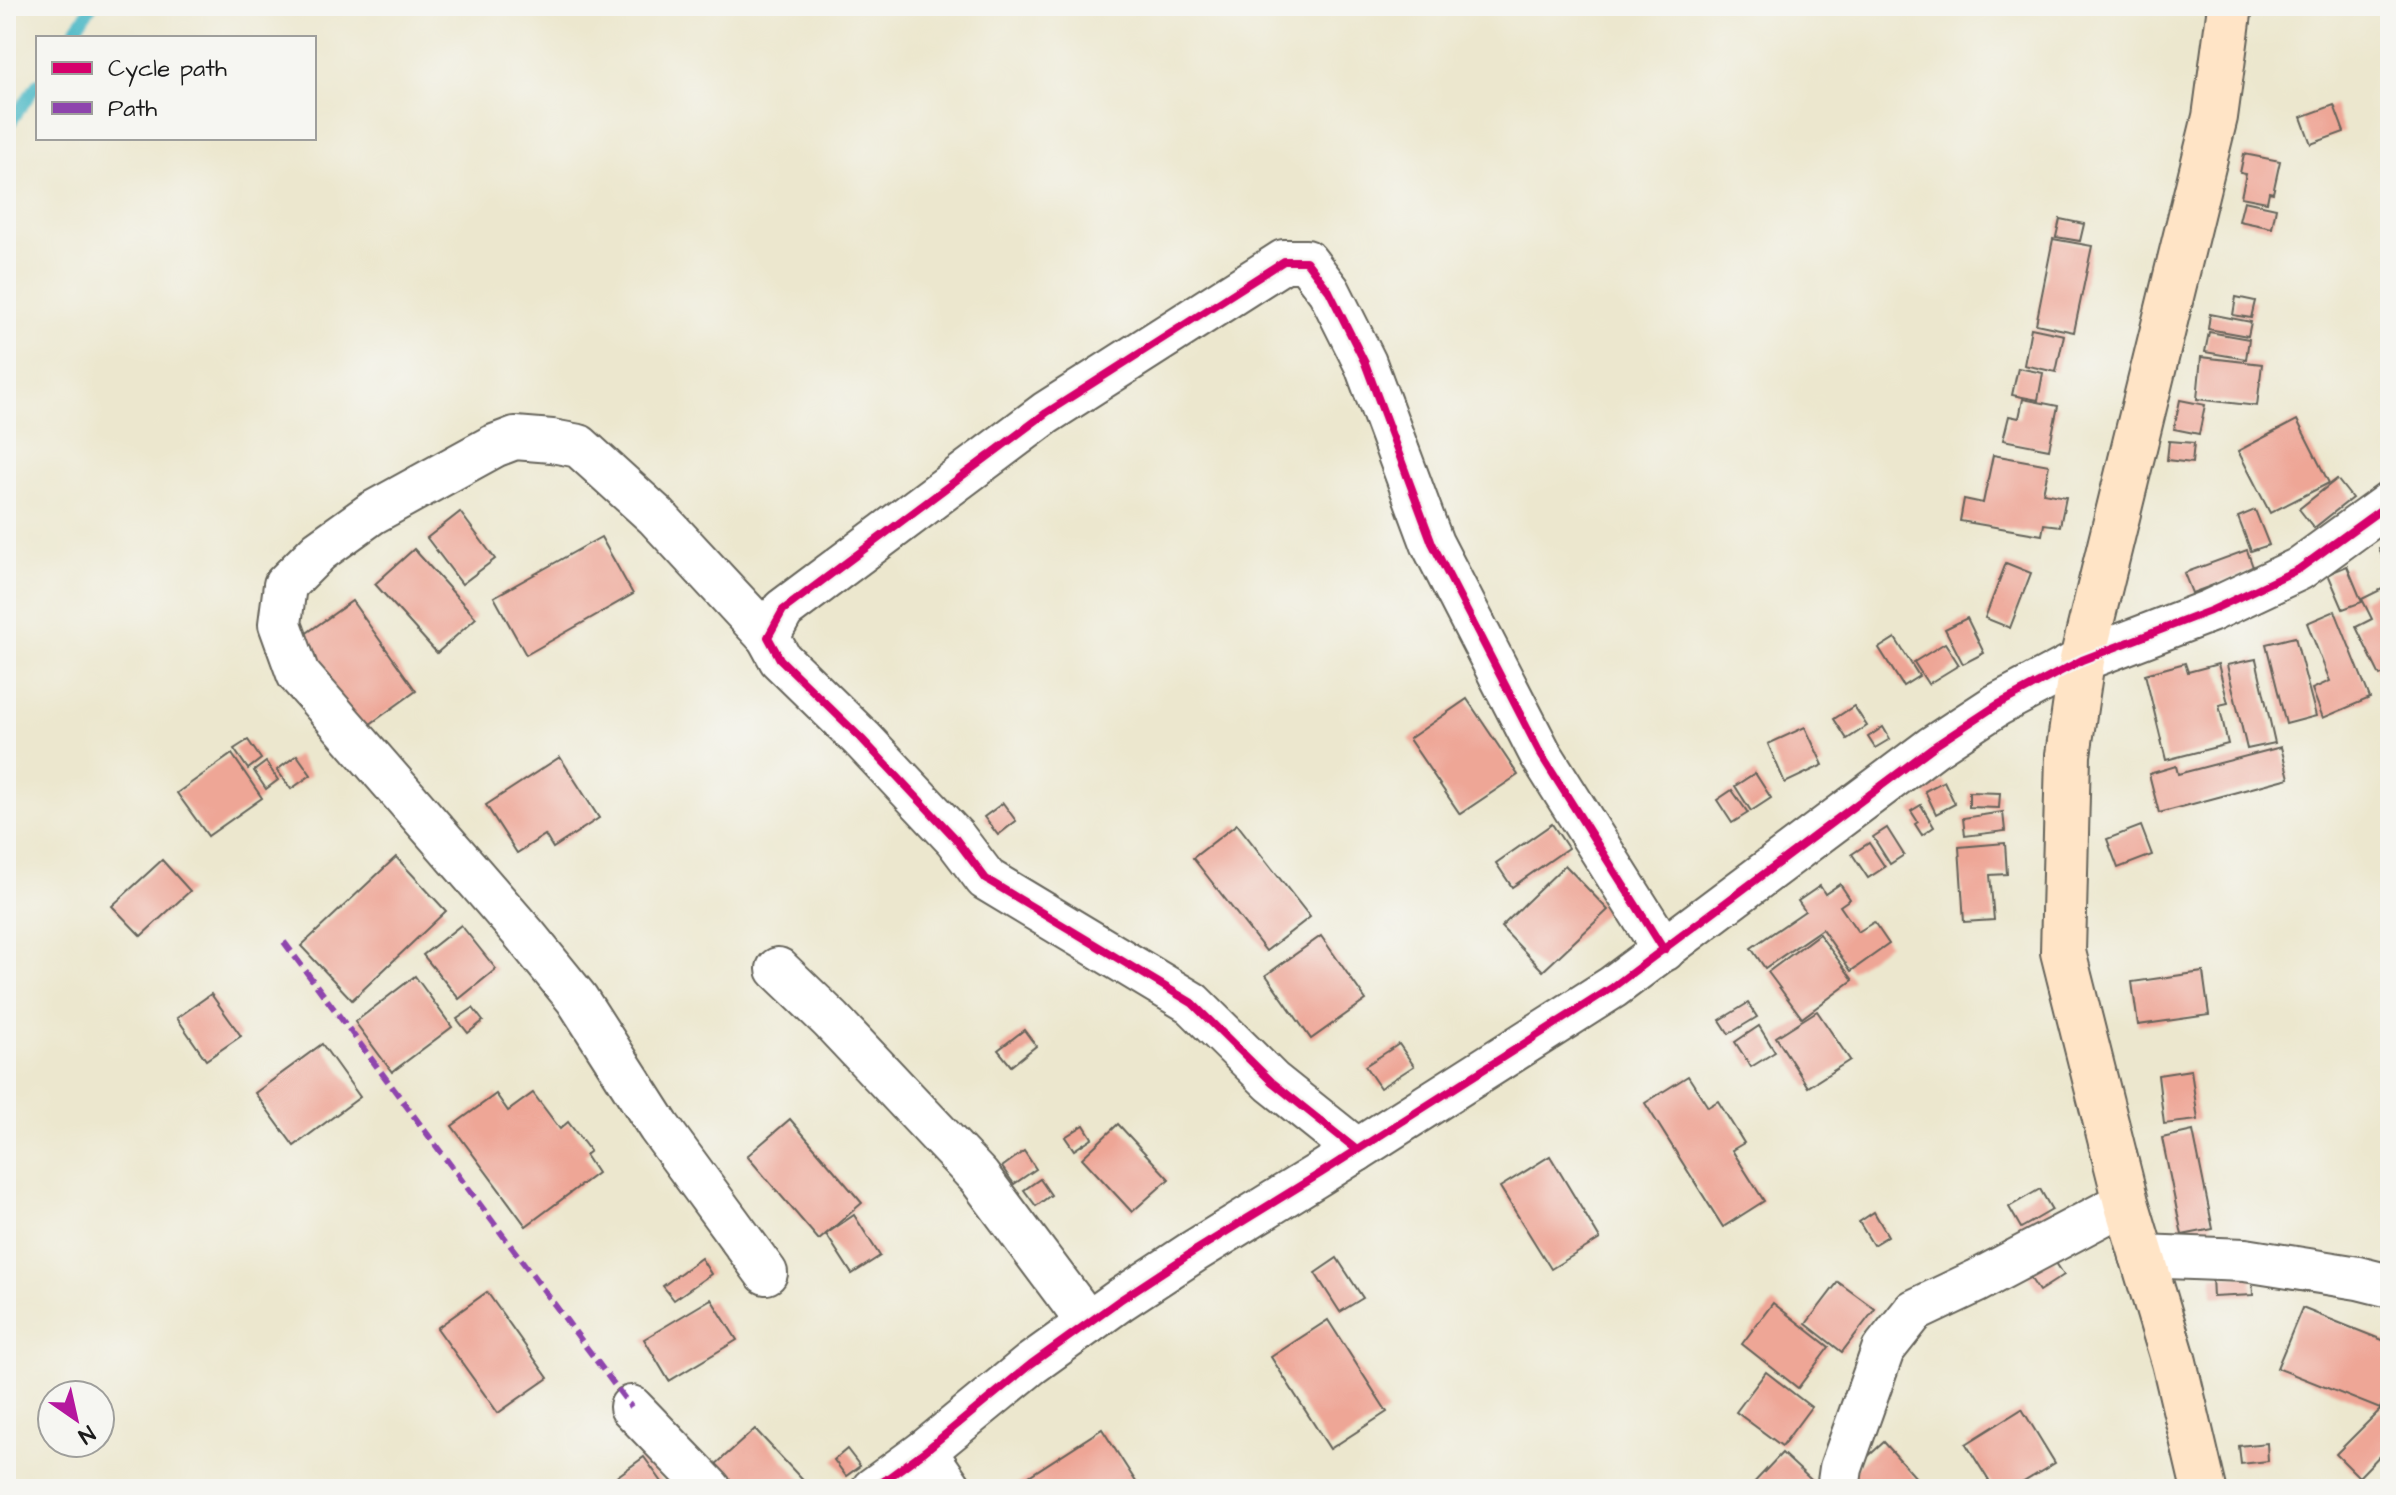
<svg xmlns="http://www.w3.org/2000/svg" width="2396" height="1495" viewBox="0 0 2396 1495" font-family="'Architects Daughter',sans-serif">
  <rect width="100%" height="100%" fill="#f6f6f2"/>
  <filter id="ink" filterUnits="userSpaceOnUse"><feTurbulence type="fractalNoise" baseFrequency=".0125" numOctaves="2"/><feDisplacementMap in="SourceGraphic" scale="16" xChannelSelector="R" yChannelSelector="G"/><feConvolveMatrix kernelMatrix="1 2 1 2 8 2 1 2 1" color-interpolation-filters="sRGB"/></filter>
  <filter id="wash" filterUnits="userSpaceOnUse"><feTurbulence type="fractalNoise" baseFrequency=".006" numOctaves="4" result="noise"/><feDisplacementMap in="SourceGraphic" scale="32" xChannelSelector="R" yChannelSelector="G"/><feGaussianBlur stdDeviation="1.8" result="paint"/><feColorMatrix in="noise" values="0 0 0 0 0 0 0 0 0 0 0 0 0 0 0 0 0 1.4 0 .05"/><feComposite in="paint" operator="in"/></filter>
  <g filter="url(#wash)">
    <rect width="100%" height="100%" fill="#ece7ce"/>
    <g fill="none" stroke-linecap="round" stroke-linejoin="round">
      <g stroke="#4ab7c5" stroke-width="12">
        <polyline points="69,38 92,6"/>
        <polyline points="6,129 38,83"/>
      </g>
    </g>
    <g id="blocks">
      <g fill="#eea696">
        <polygon points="2334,105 2344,132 2311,144 2301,117"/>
        <polygon points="2244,154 2280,161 2273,193 2269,192 2267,202 2241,197 2246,174 2240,173"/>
        <polygon points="2244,201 2276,208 2272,228 2239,221"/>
        <polygon points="2060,219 2084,224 2080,241 2056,237"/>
        <polygon points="2053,239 2092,246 2074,332 2036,324"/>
        <polygon points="2236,297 2255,301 2251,318 2233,315"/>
        <polygon points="2210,314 2251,322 2248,336 2208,329"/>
        <polygon points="2031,328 2064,335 2056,372 2024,365"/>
        <polygon points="2209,332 2249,339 2246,359 2205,352"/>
        <polygon points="2201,357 2262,364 2257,406 2197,399"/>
        <polygon points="2018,368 2043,373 2038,400 2012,395"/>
        <polygon points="2023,399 2058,406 2049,449 2003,440 2009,416 2019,418"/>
        <polygon points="2180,400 2205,405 2199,434 2174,429"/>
        <polygon points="2297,420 2329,483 2270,513 2238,451"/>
        <polygon points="2169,441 2194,443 2192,463 2167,460"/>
        <polygon points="1993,455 2049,465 2043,493 2066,497 2060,526 2044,524 2042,535 1960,521 1964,499 1983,503"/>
        <polygon points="2337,479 2352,498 2314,528 2299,509"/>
        <polygon points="2255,510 2269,545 2251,551 2238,517"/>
        <polygon points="460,512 495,559 462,584 427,538"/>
        <polygon points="601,537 633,594 526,655 494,597"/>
        <polygon points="2390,544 2390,578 2379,548"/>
        <polygon points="414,549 476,618 437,653 375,584"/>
        <polygon points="2247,550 2254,570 2192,593 2184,573"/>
        <polygon points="2006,563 2031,573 2010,628 1985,618"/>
        <polygon points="2347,566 2362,602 2343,609 2328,574"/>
        <polygon points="2390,585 2390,671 2380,676 2356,627 2372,619 2362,599"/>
        <polygon points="352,601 416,691 359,732 294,642"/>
        <polygon points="2335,611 2370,698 2323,718 2312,689 2330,681 2307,623"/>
        <polygon points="1967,618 1984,653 1963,664 1945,629"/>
        <polygon points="2295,637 2316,716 2286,724 2266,644"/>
        <polygon points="1895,638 1919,676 1903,686 1879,648"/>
        <polygon points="1945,643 1959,665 1928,684 1914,662"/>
        <polygon points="2256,659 2275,743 2247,749 2227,665"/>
        <polygon points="2185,663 2188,672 2218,664 2228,703 2219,705 2228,744 2166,760 2145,674"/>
        <polygon points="1467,699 1518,775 1460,814 1409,739"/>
        <polygon points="1854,706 1867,726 1847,739 1834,719"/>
        <polygon points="1805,727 1823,765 1785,783 1768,744"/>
        <polygon points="1883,727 1890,739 1875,748 1868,737"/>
        <polygon points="248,740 261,759 248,769 234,749"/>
        <polygon points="2281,747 2289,778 2159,813 2149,774 2176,766 2178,774"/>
        <polygon points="232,754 262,798 208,836 177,793"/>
        <polygon points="297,755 311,775 291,789 277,770"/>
        <polygon points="560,757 599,818 553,848 545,835 517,853 486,805"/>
        <polygon points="266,762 278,780 266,789 254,771"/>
        <polygon points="1755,773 1771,798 1751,811 1735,786"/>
        <polygon points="1944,781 1955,804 1936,814 1925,791"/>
        <polygon points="1732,790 1748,813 1732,823 1717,800"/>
        <polygon points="1969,792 2000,793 1999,808 1969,807"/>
        <polygon points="1003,803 1016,821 998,835 984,817"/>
        <polygon points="1921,805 1934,827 1922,835 1915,824 1918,822 1911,811"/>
        <polygon points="2003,812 2005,831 1965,836 1963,818"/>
        <polygon points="1237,824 1310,917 1266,951 1193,858"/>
        <polygon points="1552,824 1568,848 1512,887 1496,863"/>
        <polygon points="2141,826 2152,855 2118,868 2107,839"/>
        <polygon points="1887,828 1904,855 1890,864 1873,837"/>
        <polygon points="1869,843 1885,867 1868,878 1852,854"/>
        <polygon points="2005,843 2007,874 1990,875 1994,920 1964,922 1959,847"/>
        <polygon points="396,857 446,911 352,1000 301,946"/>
        <polygon points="162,860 190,891 141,936 112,906"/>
        <polygon points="1565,865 1608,910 1543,971 1501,927"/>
        <polygon points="1840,884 1850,899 1840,906 1858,932 1874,922 1889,944 1851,971 1822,929 1765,968 1751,948 1805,911 1798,901 1820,886 1825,894"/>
        <polygon points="461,925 496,969 459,999 423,955"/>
        <polygon points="1819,934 1853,980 1802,1018 1768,972"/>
        <polygon points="1321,936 1366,1000 1311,1039 1266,975"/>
        <polygon points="2203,972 2209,1015 2138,1025 2132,982"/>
        <polygon points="415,976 452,1027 392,1072 355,1022"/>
        <polygon points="211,994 241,1036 206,1060 177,1018"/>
        <polygon points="1748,1003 1757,1017 1729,1034 1720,1020"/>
        <polygon points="473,1008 483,1021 468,1033 457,1019"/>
        <polygon points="1817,1011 1850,1060 1808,1087 1776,1037"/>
        <polygon points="1759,1026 1775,1052 1751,1067 1735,1042"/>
        <polygon points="1024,1030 1036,1046 1011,1066 998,1050"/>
        <polygon points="322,1044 360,1097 294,1146 255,1093"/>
        <polygon points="1399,1044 1414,1066 1380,1088 1365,1066"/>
        <polygon points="2191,1070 2198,1120 2164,1124 2158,1075"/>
        <polygon points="1688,1076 1708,1107 1718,1101 1744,1143 1732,1150 1764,1201 1723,1227 1645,1103"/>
        <polygon points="533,1093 560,1129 568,1122 590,1151 585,1155 597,1173 526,1226 452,1126 496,1094 508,1111"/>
        <polygon points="790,1119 862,1203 819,1240 747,1156"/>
        <polygon points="1118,1124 1169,1179 1132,1212 1082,1158"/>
        <polygon points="1084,1125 1092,1138 1074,1150 1065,1137"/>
        <polygon points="2193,1131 2213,1229 2182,1235 2162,1138"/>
        <polygon points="1024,1151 1036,1169 1014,1184 1002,1167"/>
        <polygon points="1550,1156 1600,1239 1551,1269 1500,1187"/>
        <polygon points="1040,1179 1051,1195 1036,1206 1024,1190"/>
        <polygon points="2040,1189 2052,1210 2021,1228 2009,1207"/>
        <polygon points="1874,1212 1888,1236 1873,1245 1859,1222"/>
        <polygon points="854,1215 880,1256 852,1274 826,1234"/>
        <polygon points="2048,1251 2064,1275 2039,1291 2023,1267"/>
        <polygon points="701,1258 711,1274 674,1300 663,1286"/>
        <polygon points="1337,1258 1363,1298 1340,1312 1315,1273"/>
        <polygon points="2252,1275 2253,1295 2213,1297 2212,1276"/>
        <polygon points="1838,1282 1875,1309 1842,1352 1806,1324"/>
        <polygon points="487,1292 548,1378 498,1413 437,1328"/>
        <polygon points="711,1299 737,1340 669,1381 644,1339"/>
        <polygon points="1773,1303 1829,1347 1798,1388 1742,1344"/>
        <polygon points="2302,1308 2390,1343 2390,1385 2380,1409 2277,1368"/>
        <polygon points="1328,1320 1387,1412 1330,1449 1271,1357"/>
        <polygon points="1766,1372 1811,1407 1782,1446 1736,1412"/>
        <polygon points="2022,1409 2055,1463 2012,1489 1994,1489 1966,1444"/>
        <polygon points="2380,1410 2390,1420 2390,1445 2359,1477 2336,1454"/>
        <polygon points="755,1429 811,1489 736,1489 714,1466"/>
        <polygon points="1102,1429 1138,1485 1132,1489 1009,1489"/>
        <polygon points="1884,1442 1926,1489 1853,1489 1844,1478"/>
        <polygon points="2267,1443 2268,1461 2241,1464 2239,1446"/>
        <polygon points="847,1449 860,1466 846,1476 834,1460"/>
        <polygon points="1782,1453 1821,1489 1748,1489"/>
        <polygon points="644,1457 667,1489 600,1489"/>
      </g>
    </g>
  </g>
  <g filter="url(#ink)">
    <use href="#blocks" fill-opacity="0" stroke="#65635a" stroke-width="2"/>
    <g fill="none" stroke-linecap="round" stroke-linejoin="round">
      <defs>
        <g id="minor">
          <polyline points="778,969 831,1020 979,1177 1088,1323"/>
          <polyline points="1357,1150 1272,1082 1192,1003 986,879 955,838 862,739 780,659 768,637 783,610 1046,413 1284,261 1306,261 1329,291 1365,363 1432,543 1540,753 1664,950"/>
          <polyline points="2141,1256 2245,1260 2358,1278 2390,1286"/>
          <polyline points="766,1273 659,1127 577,999 525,935 298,674 280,624 285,585 319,551 372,513 494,446 515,438 552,441 579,446 656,516 768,637"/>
          <polyline points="631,1407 710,1489"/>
          <polyline points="925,1451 951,1489"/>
          <polyline points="873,1489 925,1451 1031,1364 1120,1300 1193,1252 1321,1173 1613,987 1933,747 1997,705 2082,660 2210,611 2299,569 2390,503"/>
          <polyline points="1838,1489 1841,1468 1883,1350 1914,1311 1977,1281 2126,1202"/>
        </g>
        <polyline id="secondary" points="2204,1489 2174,1362 2126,1202 2063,952 2068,755 2082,660 2215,117 2230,6"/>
      </defs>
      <use href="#minor" stroke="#65635a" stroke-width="46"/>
      <use href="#secondary" stroke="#65635a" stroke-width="48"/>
      <use href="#minor" stroke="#fff" stroke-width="42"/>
      <use href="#secondary" stroke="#ffe4c6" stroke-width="44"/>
      <polyline stroke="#8e44ad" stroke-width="6" stroke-dasharray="12 6" stroke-linecap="butt" points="284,942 631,1407"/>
      <defs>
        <g id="cycleway">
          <polyline points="1357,1150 1272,1082 1192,1003 986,879 955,838 862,739 780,659 768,637 783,610 1046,413 1284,261 1306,261 1329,291 1365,363 1432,543 1540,753 1664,950"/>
          <polyline points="873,1489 925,1451 1031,1364 1120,1300 1193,1252 1321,1173 1613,987 1933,747 1997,705 2082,660 2210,611 2299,569 2390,503"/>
        </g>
      </defs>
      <use href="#cycleway" stroke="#f6f6f2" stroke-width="13"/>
      <use href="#cycleway" stroke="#d6006c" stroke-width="8"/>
    </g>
  </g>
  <rect width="2396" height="1495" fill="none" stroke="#f6f6f2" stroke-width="32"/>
  <rect x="36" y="36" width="280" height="104" fill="#f6f6f2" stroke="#9f9f9c" stroke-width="2"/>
  <rect x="52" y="62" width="40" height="12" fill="#d6006c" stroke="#9f9f9c" stroke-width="2"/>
  <text x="108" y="76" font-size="24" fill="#1c1c1c">Cycle path</text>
  <rect x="52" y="102" width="40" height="12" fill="#8e44ad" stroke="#9f9f9c" stroke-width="2"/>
  <text x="108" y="116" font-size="24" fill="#1c1c1c">Path</text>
  <g transform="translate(76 1419) rotate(146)"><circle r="38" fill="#f6f6f2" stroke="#9f9f9c" stroke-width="2"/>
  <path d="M0-6L14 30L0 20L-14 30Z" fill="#b5179e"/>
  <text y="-12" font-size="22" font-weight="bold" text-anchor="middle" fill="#1c1c1c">N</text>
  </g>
</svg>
